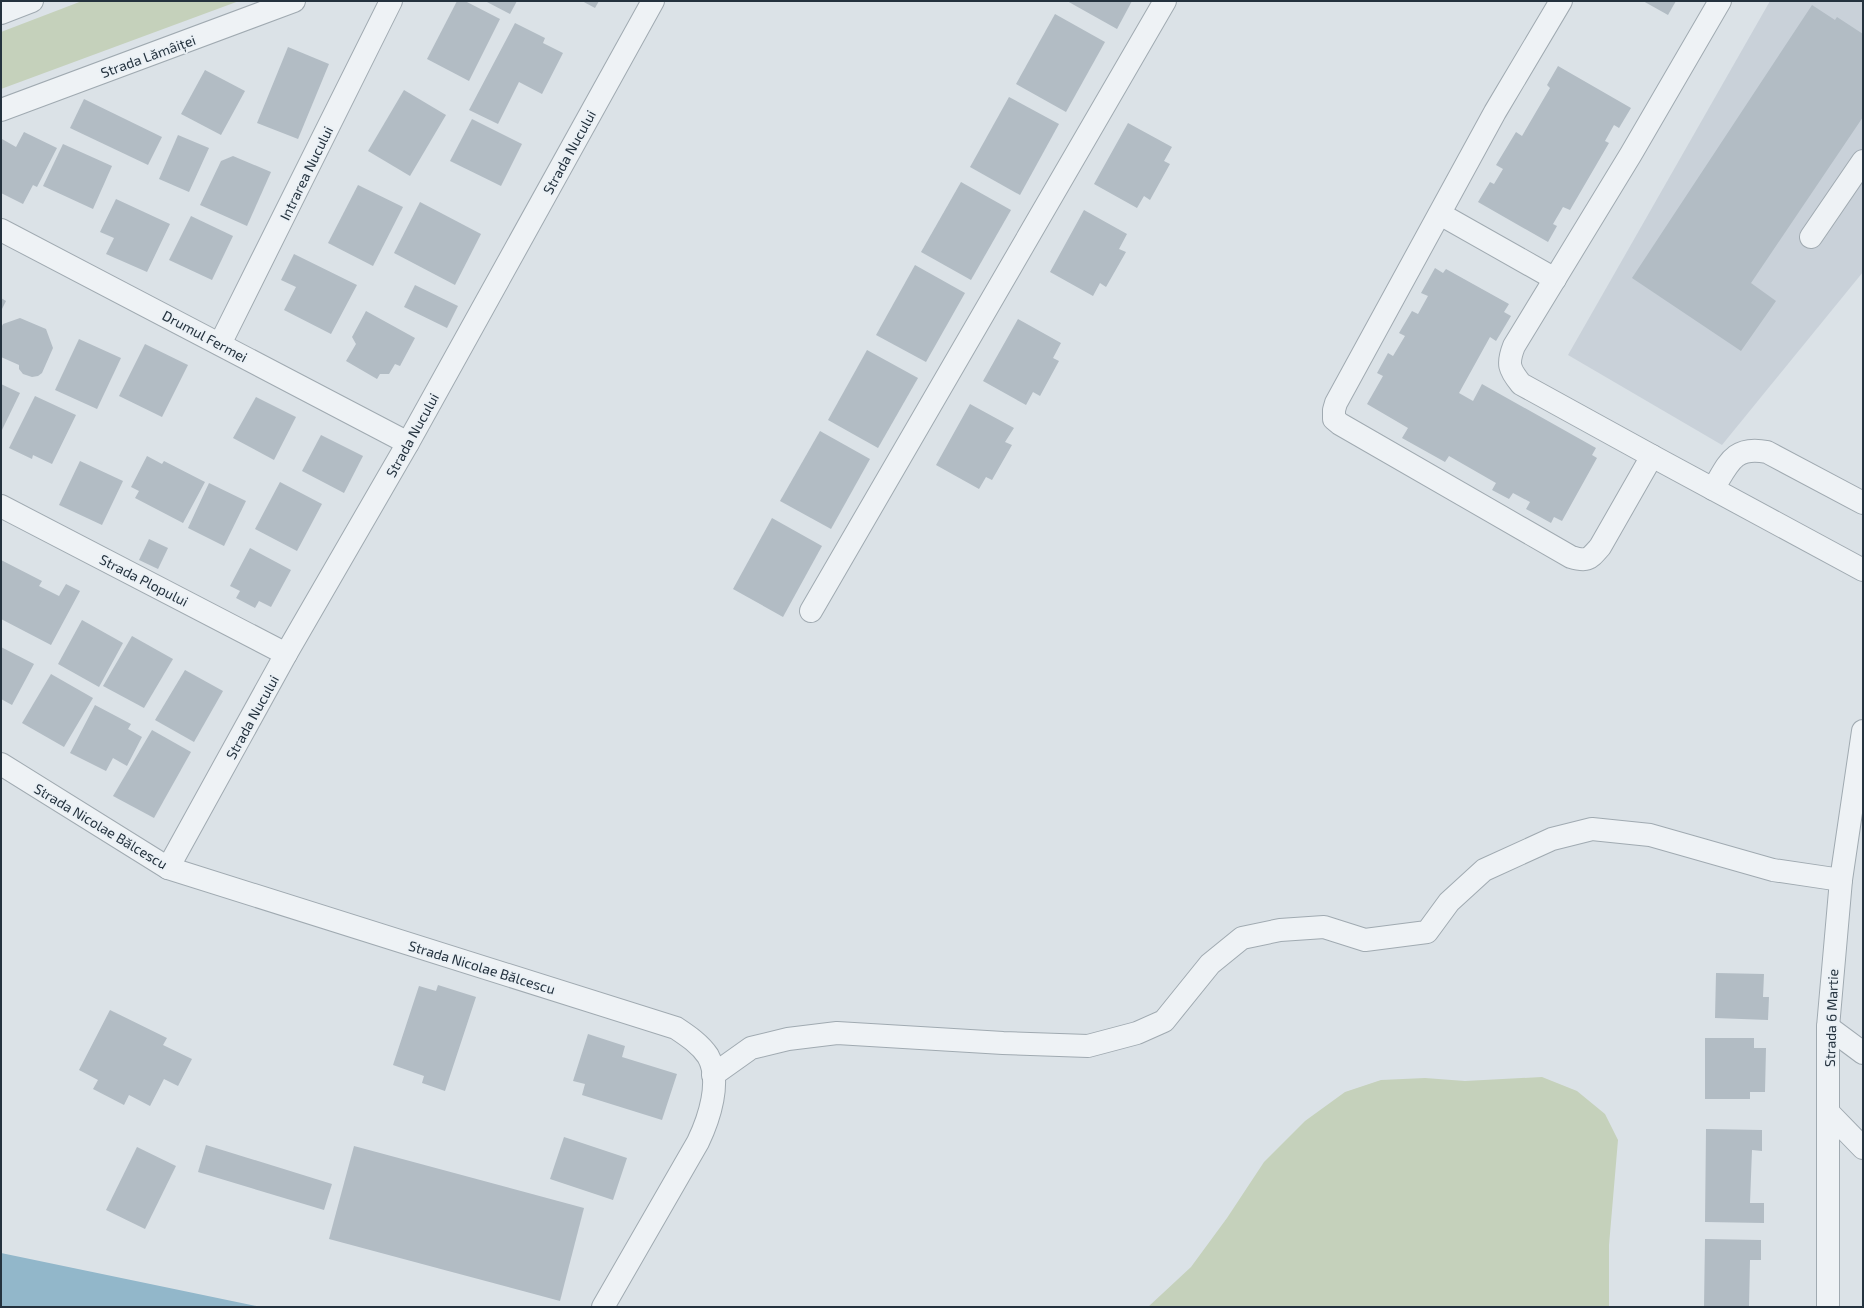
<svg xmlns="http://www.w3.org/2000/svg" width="1864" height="1308" viewBox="0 0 1864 1308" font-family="'Exo 2',sans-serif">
  <rect width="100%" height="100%" fill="#dbe2e7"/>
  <polygon fill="#c9d1d9" points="1770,1 1863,1 1863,272 1722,445 1568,355"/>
  <g fill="#c5d1bb">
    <polygon points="82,1 239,1 1,89 1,32"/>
    <polygon points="1542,1077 1577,1091 1605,1114 1618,1140 1609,1245 1609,1307 1148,1307 1191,1267 1227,1218 1264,1162 1305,1121 1345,1092 1381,1080 1425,1078 1465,1081"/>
  </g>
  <polygon fill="#92b7ca" points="1,1253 261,1307 1,1307"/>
  <g fill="#b2bcc4">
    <polygon points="457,1 465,1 500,19 469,81 427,59"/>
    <polygon points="485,1 517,1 510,14"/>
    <polygon points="582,1 599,1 595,8"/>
    <polygon points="1067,1 1132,1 1117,29"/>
    <polygon points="1643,1 1676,1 1668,15"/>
    <polygon points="1812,5 1835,20 1837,17 1863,34 1863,117 1751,283 1776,301 1741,351 1632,278"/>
    <polygon points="1055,14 1105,42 1066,112 1016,84"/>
    <polygon points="515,23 545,38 543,43 563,53 542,94 519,82 498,124 469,110"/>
    <polygon points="288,47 329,64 298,139 257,123"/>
    <polygon points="1558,66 1631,108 1619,128 1614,125 1605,141 1609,143 1570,210 1563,207 1553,224 1557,226 1548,242 1478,202 1490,182 1494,184 1503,169 1496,165 1516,132 1522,136 1550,88 1547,85"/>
    <polygon points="205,70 245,91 221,135 181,114"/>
    <polygon points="404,90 446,115 410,176 368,151"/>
    <polygon points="1009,97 1059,124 1020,195 970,167"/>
    <polygon points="84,99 162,137 148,165 70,128"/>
    <polygon points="472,119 522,144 501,186 450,161"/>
    <polygon points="1128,123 1172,147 1164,161 1170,164 1150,200 1144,196 1137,208 1094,184"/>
    <polygon points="24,132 57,148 37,187 33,185 23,204 1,193 1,142 2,139 16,147"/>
    <polygon points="178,135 209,148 189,192 159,179"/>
    <polygon points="63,144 112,166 93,209 43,186"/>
    <polygon points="233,156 271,172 247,226 200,205 221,161"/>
    <polygon points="961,182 1011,210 971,280 921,252"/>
    <polygon points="358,185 403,207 373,266 328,243"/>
    <polygon points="116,199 170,224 147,272 106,254 114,238 100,232"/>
    <polygon points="420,202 481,234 455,285 394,253"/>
    <polygon points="1084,210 1127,234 1119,249 1126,252 1106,287 1100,283 1093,296 1050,272"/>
    <polygon points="191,216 233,236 212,280 169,260"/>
    <polygon points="294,254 357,285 331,334 284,310 296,287 281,280"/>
    <polygon points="915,265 965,293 926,362 876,335"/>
    <polygon points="1435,268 1443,273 1446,269 1509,304 1504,312 1511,316 1496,341 1490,337 1459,393 1473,401 1482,384 1596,448 1592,455 1597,458 1562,521 1554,517 1551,523 1526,509 1530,502 1513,493 1509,499 1492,490 1496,483 1449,456 1445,462 1402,438 1408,428 1367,404 1383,376 1377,373 1388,353 1393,356 1405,336 1399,333 1412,311 1418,314 1428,296 1421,293"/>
    <polygon points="415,285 458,306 447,328 404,307"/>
    <polygon points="1,298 6,301 1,311"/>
    <polygon points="366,311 415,338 400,366 395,364 389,374 380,374 377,379 346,361 356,344 352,337"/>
    <polygon points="20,318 46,329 53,348 42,373 38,376 32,377 23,374 19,369 19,365 1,357 1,328 3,324"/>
    <polygon points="1018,319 1061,343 1053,358 1059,361 1040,396 1033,392 1026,405 983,381"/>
    <polygon points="79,339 121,358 97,409 55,390"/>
    <polygon points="145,344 188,365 162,417 119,396"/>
    <polygon points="867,350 918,378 878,448 828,420"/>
    <polygon points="1,384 20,393 1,432"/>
    <polygon points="35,396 76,415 52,464 33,455 32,459 9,448"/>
    <polygon points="256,397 296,417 274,460 233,438"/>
    <polygon points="970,404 1014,428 1005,442 1012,445 992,480 986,477 979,489 936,465"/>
    <polygon points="820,431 870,459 831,529 780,501"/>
    <polygon points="321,435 363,456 344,493 302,471"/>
    <polygon points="147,456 162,464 164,461 205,482 183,523 135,498 139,491 131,487"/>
    <polygon points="80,461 123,481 102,525 59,505"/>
    <polygon points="280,482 322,504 297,551 255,529"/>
    <polygon points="209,483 246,501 224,546 188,528"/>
    <polygon points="772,518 822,546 783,617 733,589"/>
    <polygon points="149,539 168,548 158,569 139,560"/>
    <polygon points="250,548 291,570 271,607 259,601 255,608 236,598 240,591 230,586"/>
    <polygon points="1,560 42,581 39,586 59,596 66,584 80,591 51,645 1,619"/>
    <polygon points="82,620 123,643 99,687 58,664"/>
    <polygon points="132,636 173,659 144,708 103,686"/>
    <polygon points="1,647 34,664 12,705 1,699"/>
    <polygon points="185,670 223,691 194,742 155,720"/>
    <polygon points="51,674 93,698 64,747 22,723"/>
    <polygon points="95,705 131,724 128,729 142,737 127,766 113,758 106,771 70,753"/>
    <polygon points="152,730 191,752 154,818 113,796"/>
    <polygon points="1716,973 1764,974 1763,997 1769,997 1768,1020 1715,1018"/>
    <polygon points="438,985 476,997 445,1091 422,1083 424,1076 393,1065 419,986 436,991"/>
    <polygon points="110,1010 167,1038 163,1045 192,1059 178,1086 164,1079 150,1106 129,1095 124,1105 93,1089 98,1080 79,1070"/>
    <polygon points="588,1034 625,1046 622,1057 677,1074 662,1120 582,1095 585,1084 573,1081"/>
    <polygon points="1705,1038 1754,1038 1754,1048 1766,1048 1765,1092 1750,1092 1750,1099 1705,1099"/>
    <polygon points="1706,1129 1762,1130 1762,1151 1752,1150 1750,1203 1764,1203 1764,1223 1705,1222"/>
    <polygon points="564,1137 627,1158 613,1200 550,1179"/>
    <polygon points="206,1145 332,1184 324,1210 198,1172"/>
    <polygon points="354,1146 584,1208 560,1301 329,1239"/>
    <polygon points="137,1147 176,1166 145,1229 106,1210"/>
    <polygon points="1705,1239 1761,1240 1761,1260 1750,1260 1749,1307 1704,1307"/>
  </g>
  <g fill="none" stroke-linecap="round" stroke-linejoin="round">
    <defs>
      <g id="minor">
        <path d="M1561,1L1495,112L1336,403L1334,410V419L1340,424L1571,557C1588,562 1589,559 1600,547L1652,456L1521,384C1509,369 1507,364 1514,346L1631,154L1720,1"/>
        <polyline points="1,13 32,1"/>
        <polyline points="1,110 294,1"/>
        <polyline points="1440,214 1555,279"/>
        <polyline points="1,230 408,443"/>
        <polyline points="1811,237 1863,161"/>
        <polyline points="220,344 391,1"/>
        <polyline points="1652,456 1863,570"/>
        <path d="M1713,489C1728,465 1733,445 1767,452L1863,503"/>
        <polyline points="1,506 286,654"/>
        <polyline points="811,611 1165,1"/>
        <path d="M1,764L168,868L676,1028C688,1036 700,1044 708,1056C722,1081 709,1119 698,1142L603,1307"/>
        <polyline points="168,868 286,654 408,443 653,1"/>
        <polyline points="1828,1027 1863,1053"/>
        <polyline points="713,1075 751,1048 788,1039 837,1033 1003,1043 1088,1046 1137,1033 1164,1021 1210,964 1242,938 1280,930 1324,927 1365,940 1427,932 1449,902 1484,870 1552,839 1592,829 1650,835 1773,870 1841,880"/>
        <polyline points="1828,1112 1863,1148"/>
        <polyline points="1828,1307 1828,1027 1841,880 1863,731"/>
      </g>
    </defs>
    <use href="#minor" stroke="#a0aab1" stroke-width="24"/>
    <use href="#minor" stroke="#eef2f5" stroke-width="22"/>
  </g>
  <g text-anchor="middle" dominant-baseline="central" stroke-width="3.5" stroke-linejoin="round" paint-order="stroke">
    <g font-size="14" fill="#24323e" stroke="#eaf0f5">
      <text transform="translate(148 56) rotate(-20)">Strada Lămâiței</text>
      <text transform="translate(569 152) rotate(-61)">Strada Nucului</text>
      <text transform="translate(306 173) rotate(-64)">Intrarea Nucului</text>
      <text transform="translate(205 336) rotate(28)">Drumul Fermei</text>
      <text transform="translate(412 435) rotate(-61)">Strada Nucului</text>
      <text transform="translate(144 580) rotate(27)">Strada Plopului</text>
      <text transform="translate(252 717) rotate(-61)">Strada Nucului</text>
      <text transform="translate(101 826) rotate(31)">Strada Nicolae Bălcescu</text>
      <text transform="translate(482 967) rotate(17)">Strada Nicolae Bălcescu</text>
      <text transform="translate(1831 1018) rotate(-88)">Strada 6 Martie</text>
    </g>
  </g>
  <rect width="1864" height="1308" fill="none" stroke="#24323e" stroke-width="4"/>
</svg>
